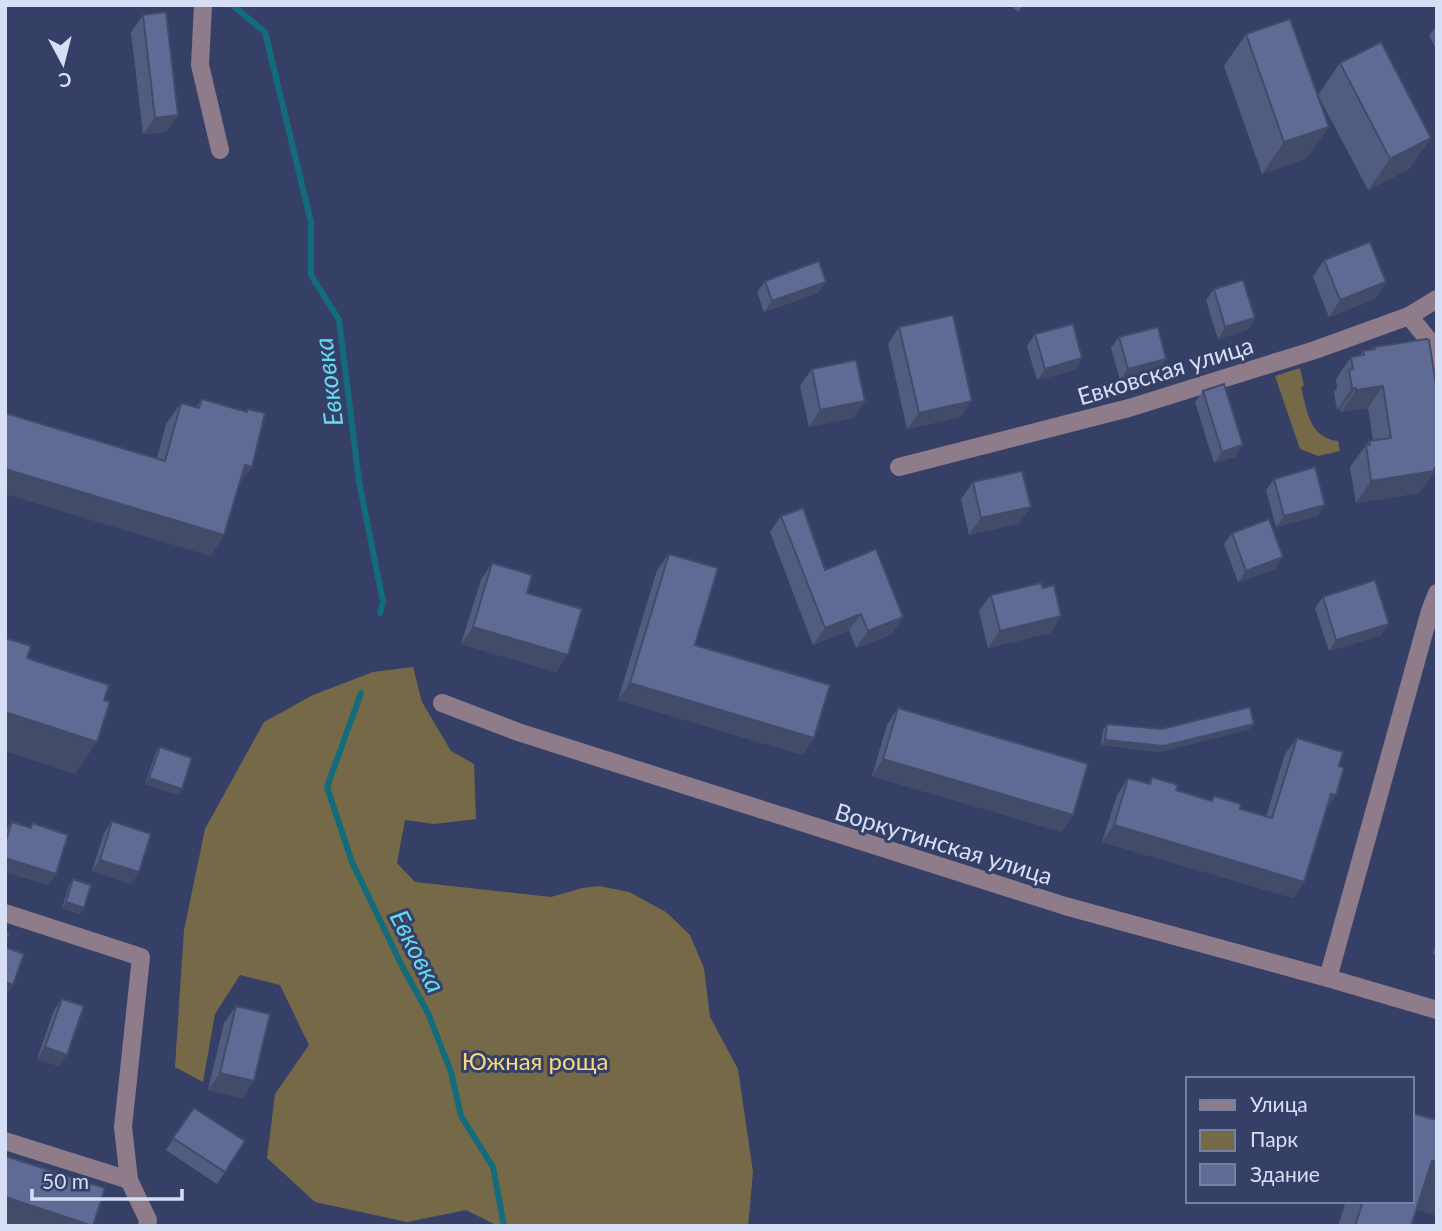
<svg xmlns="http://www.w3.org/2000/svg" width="1442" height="1231" viewBox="0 0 1442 1231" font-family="Lato,sans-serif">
  <rect width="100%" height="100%" fill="#364067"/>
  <g fill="#756947">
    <path d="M1300,368L1304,386L1301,387C1307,410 1309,438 1338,441L1340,451L1318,456L1300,449L1275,376Z"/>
    <polygon points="413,667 422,702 451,751 474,764 476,819 434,824 405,820 397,863 415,882 551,897 582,888 599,886 629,892 666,912 690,935 704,968 710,1017 738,1069 753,1172 748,1226 498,1226 466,1210 407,1222 315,1202 267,1158 275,1094 309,1045 280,985 240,975 215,1014 203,1082 175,1067 184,930 205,829 264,722 313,695 373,672"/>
  </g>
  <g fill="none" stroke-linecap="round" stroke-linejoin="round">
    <g stroke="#136c7b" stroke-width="6">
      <polyline points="232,5 265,32 311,222 311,275 339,320 359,481 383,602 380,613"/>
      <polyline points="361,693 327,787 352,862 402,966 428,1013 451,1072 461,1116 493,1167 504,1226"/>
    </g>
    <g stroke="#8e7c8b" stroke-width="18">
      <polyline points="203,5 200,65 220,150"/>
      <polyline points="1409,316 1427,338 1437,376"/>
      <polyline points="899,467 1129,408 1315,350 1409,316 1437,299"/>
      <polyline points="442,703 518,732 1065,906 1328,978 1437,1010"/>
      <polyline points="5,913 141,957 123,1127 129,1180 148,1220 147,1226"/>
      <polyline points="1328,978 1430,611 1437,593"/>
      <polyline points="5,1141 129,1180"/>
    </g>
  </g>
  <g fill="#525c80">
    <polygon points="1010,5 1024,5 1018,12"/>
    <polygon points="143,15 178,115 166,132 143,134 131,32"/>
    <polygon points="1437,25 1437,50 1429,36"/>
    <polygon points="1246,34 1307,158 1262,174 1224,66"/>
    <polygon points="1340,63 1431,138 1409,169 1368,190 1318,95"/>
    <polygon points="1324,260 1386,282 1375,299 1329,317 1313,277"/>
    <polygon points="765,281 818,293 764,312 757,292"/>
    <polygon points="1214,289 1255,318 1247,330 1218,339 1206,300"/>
    <polygon points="899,327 960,417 907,429 888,344"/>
    <polygon points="1035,334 1082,358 1075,370 1037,380 1027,346"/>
    <polygon points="1119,337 1166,359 1158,371 1120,380 1111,348"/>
    <polygon points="1374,347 1437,391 1437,468 1419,493 1356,503 1350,467 1369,441 1373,440 1368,408 1341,412 1340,410 1337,410 1334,392 1337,388 1336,379 1351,357 1360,356 1363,351 1373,349"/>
    <polygon points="812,369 865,401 853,418 809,427 800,386"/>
    <polygon points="1203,391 1235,457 1214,463 1195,402"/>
    <polygon points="202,399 246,412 248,409 239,485 224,535 210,556 157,458 166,424 181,403 196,407"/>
    <polygon points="1274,479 1325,505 1317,516 1276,527 1266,490"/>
    <polygon points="973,482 1019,523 969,535 961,499"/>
    <polygon points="781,516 825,570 892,634 856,648 849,630 813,645 770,532"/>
    <polygon points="1232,533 1275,569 1238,582 1224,544"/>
    <polygon points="669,554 695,645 803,755 618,700 657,570"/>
    <polygon points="492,563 556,672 461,644 481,580"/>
    <polygon points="1043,588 1061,616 1050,633 988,648 979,611 991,595"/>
    <polygon points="1323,597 1389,624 1381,635 1329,651 1315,608"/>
    <polygon points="898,708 1062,832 872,776 887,725"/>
    <polygon points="1107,724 1162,729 1250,729 1159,752 1101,745 1103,730"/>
    <polygon points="1297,738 1339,766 1336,795 1326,809 1304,882 1293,898 1102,842 1117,795 1128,778 1147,784 1152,777 1176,790 1211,800 1214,796 1240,809 1266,817 1285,754"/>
    <polygon points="160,747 182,789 178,795 145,784 156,752"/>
    <polygon points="112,821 139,872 131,884 92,871 104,833"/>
    <polygon points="12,822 29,828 32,823 56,874 48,885 5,872 5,832"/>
    <polygon points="73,879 84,908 80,914 62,908 69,885"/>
    <polygon points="1437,940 1437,956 1433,954"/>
    <polygon points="62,999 59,1066 37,1059 54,1010"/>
    <polygon points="236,1006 243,1098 208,1090 224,1023"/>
    <polygon points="194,1108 245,1141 217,1184 166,1150"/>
    <polygon points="1346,1201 1412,1201 1416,1209 1411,1226 1338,1226"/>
  </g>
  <g fill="#424b68">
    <polygon points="178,115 166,132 143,134 155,118"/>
    <polygon points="1329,127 1307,158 1262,174 1284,142"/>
    <polygon points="1431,138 1409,169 1368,190 1390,159"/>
    <polygon points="826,282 818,293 764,312 772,301"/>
    <polygon points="1386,282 1375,299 1329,317 1340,300"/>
    <polygon points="1255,318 1247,330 1218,339 1225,327"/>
    <polygon points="1082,358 1075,370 1037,380 1045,369"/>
    <polygon points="1166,359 1158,371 1120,380 1128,369"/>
    <polygon points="1383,386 1368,408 1341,412 1356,390"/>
    <polygon points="1352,388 1356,388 1340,410 1337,410"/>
    <polygon points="865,401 853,418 809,427 820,410"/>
    <polygon points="972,401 960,417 907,429 919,413"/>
    <polygon points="1243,445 1235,457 1214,463 1222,452"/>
    <polygon points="1437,455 1437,462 1434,468 1437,467 1437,468 1419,493 1356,503 1371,481"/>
    <polygon points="245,465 252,467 237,487"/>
    <polygon points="5,469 224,535 210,556 5,494"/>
    <polygon points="1325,505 1317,516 1276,527 1284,516"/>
    <polygon points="1031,507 1019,523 969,535 981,518"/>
    <polygon points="1283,557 1275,569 1238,582 1246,571"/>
    <polygon points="861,614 849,630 813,645 825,628"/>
    <polygon points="1061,616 1050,633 988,648 1000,631"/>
    <polygon points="903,617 892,634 856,648 868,631"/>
    <polygon points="1389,624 1381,635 1329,651 1336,640"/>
    <polygon points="473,627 568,655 556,672 461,644"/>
    <polygon points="630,683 814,738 803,755 618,700"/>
    <polygon points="5,712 97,742 75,774 5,751"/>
    <polygon points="1254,724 1250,729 1159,752 1101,745 1105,740"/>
    <polygon points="883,759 1073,815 1062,832 872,776"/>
    <polygon points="149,778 182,789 178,795 145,784"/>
    <polygon points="1331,794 1336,795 1324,812"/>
    <polygon points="1114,825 1304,882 1293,898 1102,842"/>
    <polygon points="5,858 56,874 48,885 5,872"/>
    <polygon points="100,860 139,872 131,884 92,871"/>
    <polygon points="66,902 84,908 80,914 62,908"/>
    <polygon points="5,982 13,985 6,996 5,996"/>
    <polygon points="45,1047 67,1055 59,1066 37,1059"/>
    <polygon points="220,1073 254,1081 243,1098 208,1090"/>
    <polygon points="1432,1161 1437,1162 1437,1216 1401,1205"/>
    <polygon points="5,1197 93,1226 5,1226"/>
  </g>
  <g fill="#5f6b95" stroke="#424b68" stroke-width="2">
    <polygon points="166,12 178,115 155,118 143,15"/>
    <polygon points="1290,19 1329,127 1284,142 1246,34"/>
    <polygon points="1381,42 1431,138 1390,159 1340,63"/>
    <polygon points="1370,242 1386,282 1340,300 1324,260"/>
    <polygon points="819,261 826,282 772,301 765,281"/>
    <polygon points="1243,280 1255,318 1225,327 1214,289"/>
    <polygon points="953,315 972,401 919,413 899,327"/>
    <polygon points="1073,324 1082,358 1045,369 1035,334"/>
    <polygon points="1158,327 1166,359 1128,369 1119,337"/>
    <polygon points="1426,339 1429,340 1437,391 1437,456 1436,456 1437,467 1434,468 1434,471 1371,481 1366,445 1370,445 1369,441 1391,438 1383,386 1356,390 1356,388 1352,388 1349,370 1353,369 1351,357 1364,355 1363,351 1375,349 1374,347"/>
    <polygon points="856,360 865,401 820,410 812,369"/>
    <polygon points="1224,384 1243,445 1222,452 1203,391"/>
    <polygon points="202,399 247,412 248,409 265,413 252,467 245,465 224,535 5,469 5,413 165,461 181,403 199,408"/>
    <polygon points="1315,467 1325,505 1284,516 1274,479"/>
    <polygon points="1022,471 1031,507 981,518 973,482"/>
    <polygon points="803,508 825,570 876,549 903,617 868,631 861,614 825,628 781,516"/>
    <polygon points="1269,519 1283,557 1246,571 1232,533"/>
    <polygon points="669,554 718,568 695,645 830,685 814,738 630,683"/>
    <polygon points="492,563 532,575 527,593 582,609 568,655 473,627"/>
    <polygon points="1375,580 1389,624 1336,640 1323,597"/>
    <polygon points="1041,583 1043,588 1054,585 1061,616 1000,631 991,595"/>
    <polygon points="5,638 31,646 27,658 109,685 104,700 110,702 97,742 5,712"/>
    <polygon points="1250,707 1254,724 1163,746 1105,740 1107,724 1162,729"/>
    <polygon points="898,708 1088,764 1073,815 883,759"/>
    <polygon points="1297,738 1343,752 1339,766 1344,768 1336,795 1331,794 1304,882 1114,825 1128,778 1150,784 1152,777 1178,785 1176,790 1212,801 1214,796 1241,804 1240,809 1272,818"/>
    <polygon points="160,747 192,758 182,789 149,778"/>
    <polygon points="112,821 151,834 139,872 100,860"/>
    <polygon points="12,822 31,828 32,823 68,835 56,874 5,858 5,843"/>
    <polygon points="73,879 91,885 84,908 66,902"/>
    <polygon points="5,932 9,934 5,946"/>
    <polygon points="5,947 24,954 13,985 5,982"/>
    <polygon points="62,999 84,1006 67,1055 45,1047"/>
    <polygon points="236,1006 270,1014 254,1081 220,1073"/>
    <polygon points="194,1108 245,1141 225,1172 173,1138"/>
    <polygon points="1412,1113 1437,1120 1437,1162 1432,1161 1411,1226 1355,1226 1363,1201 1412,1201"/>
    <polygon points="5,1156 105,1188 93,1226 5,1197"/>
  </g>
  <g text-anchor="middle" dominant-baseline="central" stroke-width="6" stroke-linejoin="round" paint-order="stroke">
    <g font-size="24" fill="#d7dff7" stroke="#364067">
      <text transform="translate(1165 370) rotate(-17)">Евковская улица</text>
      <text transform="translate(944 843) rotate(17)">Воркутинская улица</text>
    </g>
    <g font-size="24" fill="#f5d983" stroke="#364067">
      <text x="535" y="1060">Южная роща</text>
    </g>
    <g font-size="26" font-style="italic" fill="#64daf1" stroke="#364067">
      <text transform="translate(328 382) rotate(-97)">Евковка</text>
      <text transform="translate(418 951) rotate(63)">Евковка</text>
    </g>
  </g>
  <rect width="1442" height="1231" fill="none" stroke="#d7dff7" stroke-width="14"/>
  <rect x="1186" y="1077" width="228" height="126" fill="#364067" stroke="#7680a1" stroke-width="2"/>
  <rect x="1200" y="1100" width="35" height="10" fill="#8e7c8b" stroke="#7680a1" stroke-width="2"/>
  <text x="1250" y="1112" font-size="21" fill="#d7dff7">Улица</text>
  <rect x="1200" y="1130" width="35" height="21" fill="#756947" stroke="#7680a1" stroke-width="2"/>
  <text x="1250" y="1147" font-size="21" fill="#d7dff7">Парк</text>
  <rect x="1200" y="1164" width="35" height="21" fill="#5f6b95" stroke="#7680a1" stroke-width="2"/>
  <text x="1250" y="1182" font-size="21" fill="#d7dff7">Здание</text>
  <g transform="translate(63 63) rotate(173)" stroke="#364067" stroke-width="5" paint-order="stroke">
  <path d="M0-5L12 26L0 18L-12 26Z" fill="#d7dff7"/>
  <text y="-10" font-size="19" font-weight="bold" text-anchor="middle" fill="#d7dff7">С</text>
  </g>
  <path d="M32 1189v10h150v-10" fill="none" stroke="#d7dff7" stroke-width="3.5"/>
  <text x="42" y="1189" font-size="21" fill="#d7dff7" stroke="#364067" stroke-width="5" paint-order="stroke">50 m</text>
</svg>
